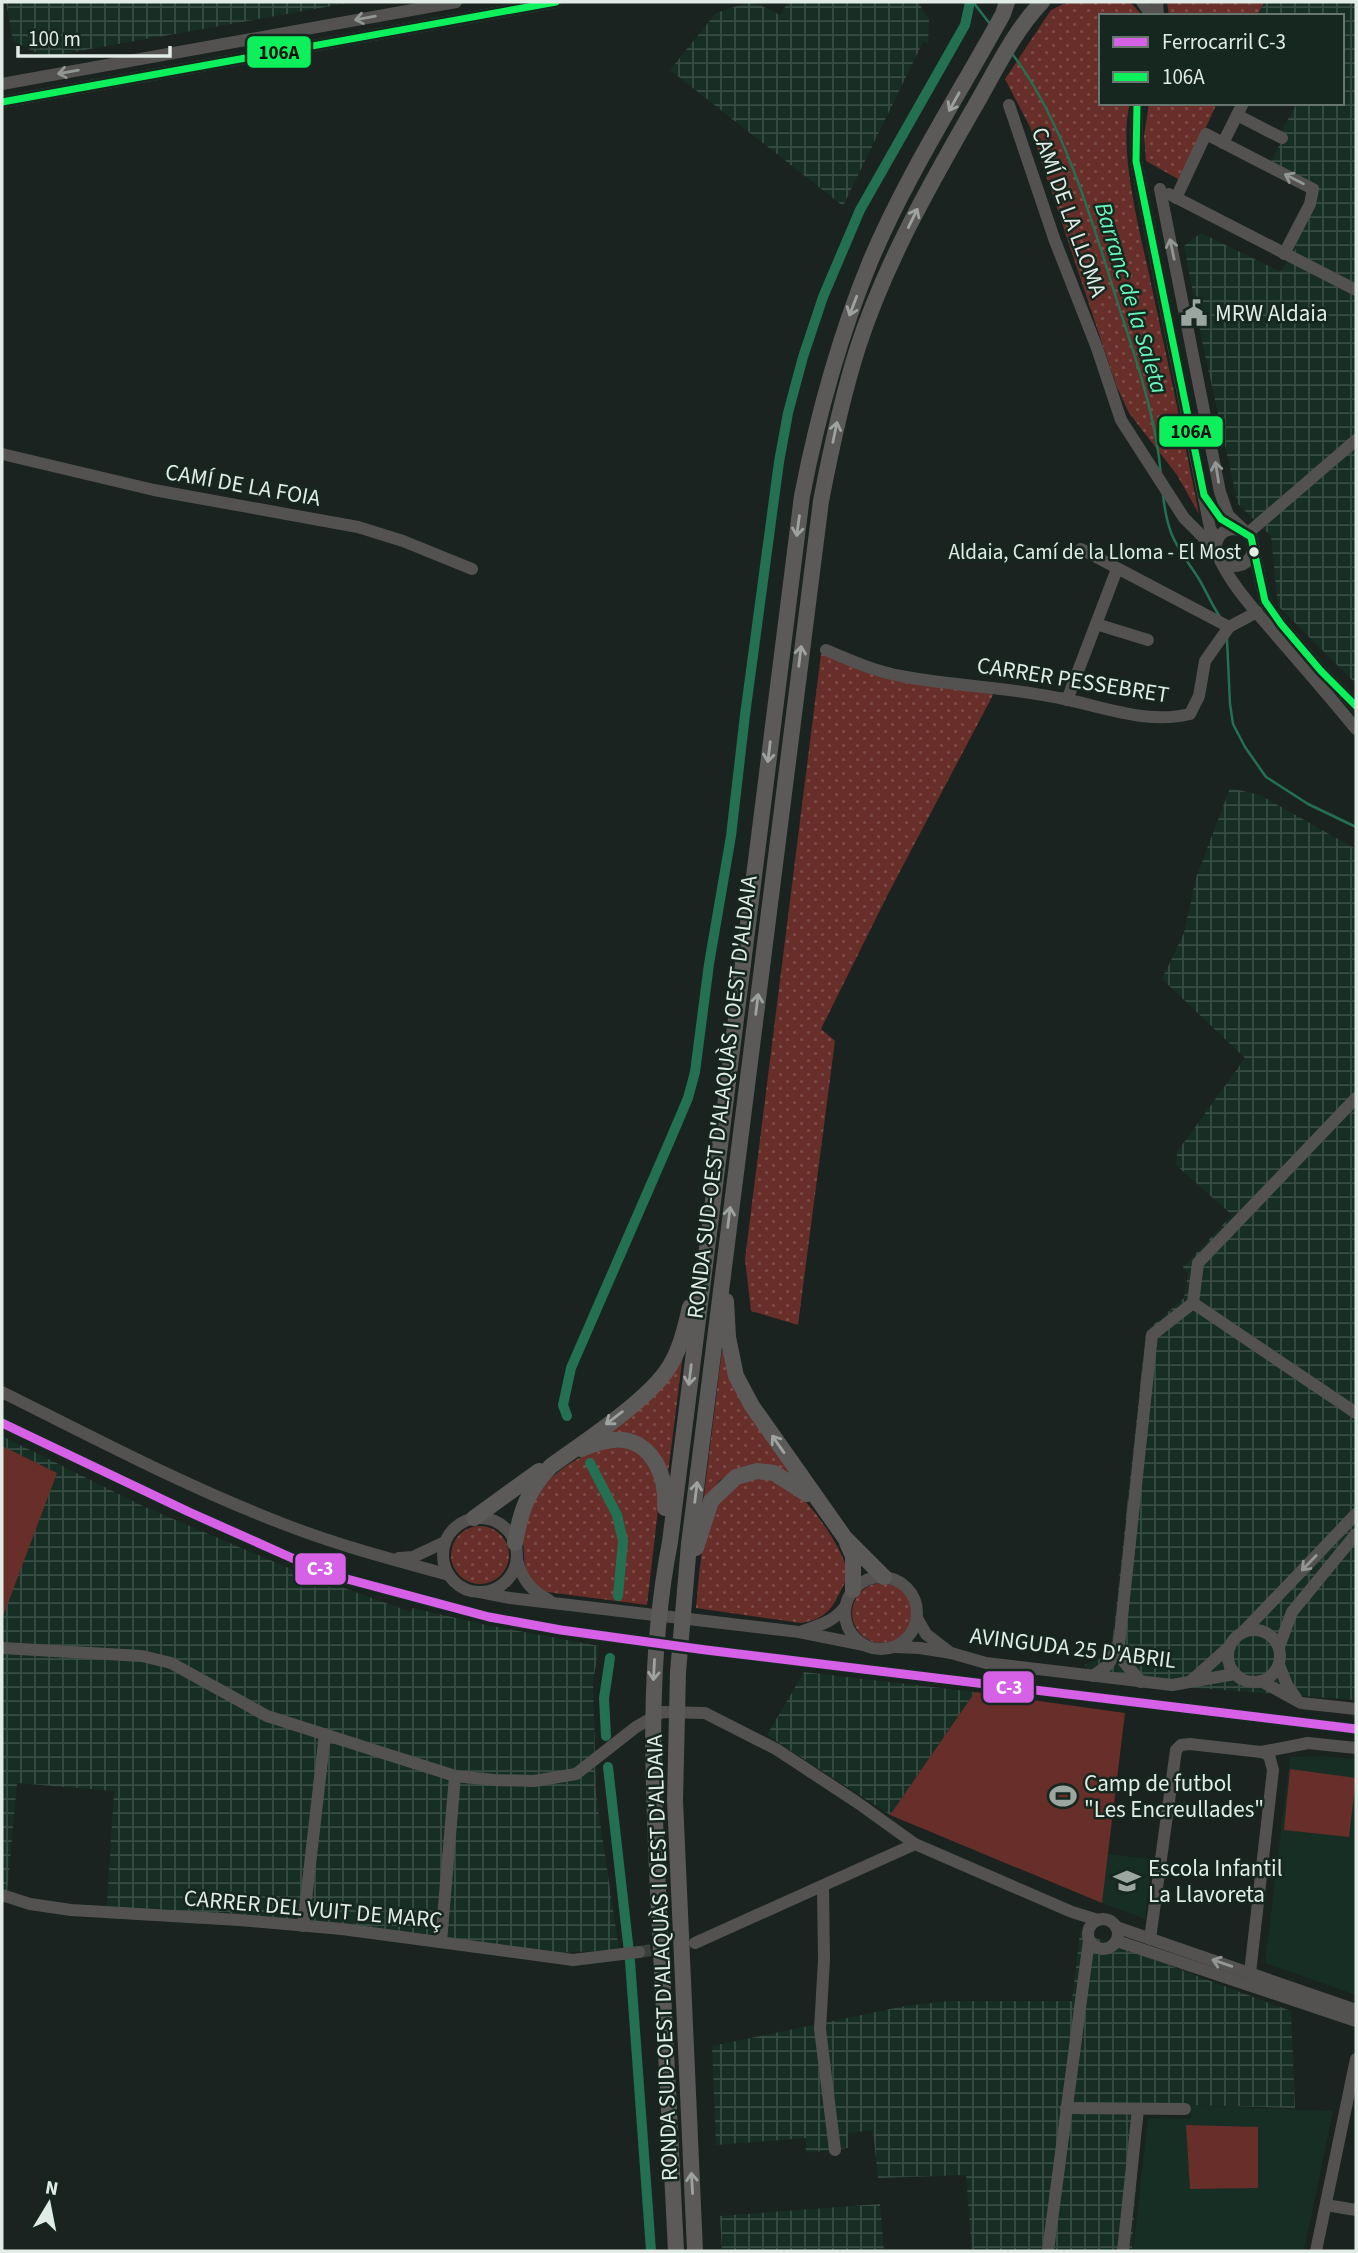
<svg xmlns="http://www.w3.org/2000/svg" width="1358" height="2253" viewBox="0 0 1358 2253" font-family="'Source Sans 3',sans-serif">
  <defs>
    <pattern id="industrial-grid" width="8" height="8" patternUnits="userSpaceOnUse" patternTransform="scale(1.75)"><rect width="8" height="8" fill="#172e24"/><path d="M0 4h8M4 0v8" fill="none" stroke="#384c44"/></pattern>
    <pattern id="grass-dots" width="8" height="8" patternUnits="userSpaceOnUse" patternTransform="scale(1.75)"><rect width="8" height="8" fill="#682e29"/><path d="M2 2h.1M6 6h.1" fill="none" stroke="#7d4c48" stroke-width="1.8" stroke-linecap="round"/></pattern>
  </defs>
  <rect width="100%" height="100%" fill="#1a231f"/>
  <g fill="#172e24">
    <polygon points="1323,1756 1356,1759 1356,1995 1265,1963 1290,1757"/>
    <polygon points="1107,1854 1152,1859 1145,1919 1102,1903"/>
    <polygon points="1190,2105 1333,2111 1304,2251 1133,2251 1148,2118 1191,2119"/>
  </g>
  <g fill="url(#industrial-grid)">
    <polygon points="6,2 354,2 45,57 13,41"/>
    <polygon points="749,2 754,2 780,15 788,2 918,2 929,19 928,44 923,42 843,206 670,70 716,13"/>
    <polygon points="1264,2 1356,2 1356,684 1278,606 1271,536 1238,504 1202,341 1184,246 1201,233 1281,272 1296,248 1295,241 1317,201 1314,199 1319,189 1270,163 1284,137 1280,134 1297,103 1342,103 1342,16 1257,16"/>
    <polygon points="1230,788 1260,795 1356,849 1356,1700 1092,1680 1085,1664 1100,1659 1112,1644 1146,1331 1184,1298 1188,1274 1183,1267 1232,1215 1176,1165 1177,1152 1245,1058 1162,979 1184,933 1196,878"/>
    <polygon points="2,1436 145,1507 291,1569 411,1612 413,1608 482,1624 599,1646 593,1682 596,1794 619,1950 550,1953 222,1924 106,1918 114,1791 17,1783 7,1894 5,1904 2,1902"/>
    <polygon points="804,1672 975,1692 890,1815 767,1735"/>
    <polygon points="1080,1932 1291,2011 1295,2108 1190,2105 1141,2106 1132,2251 972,2251 966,2175 878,2178 873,2130 848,2133 848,2148 806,2153 806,2138 716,2145 712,2046 905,2006 949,2001 1072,2001"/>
    <polygon points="880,2204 884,2251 722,2251 720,2216"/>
  </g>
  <g fill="url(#grass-dots)">
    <path d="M1081,2H1130L1143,16H1101V103H1130C1117,150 1142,239 1152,288C1168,363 1184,439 1199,514L1177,475L1129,413L1116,385L1030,127L1005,79L1051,10L1063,4Z"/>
    <polygon points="1167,2 1264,2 1257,16 1169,16"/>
    <polygon points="1149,103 1217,103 1183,178 1178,179 1146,161 1144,136"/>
    <polygon points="821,654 872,673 987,689 993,695 887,896 821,1029 835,1041 798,1325 751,1311 745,1259"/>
    <polygon points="722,1350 796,1475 734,1471 719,1481 703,1503"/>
    <polygon points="683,1354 668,1473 659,1458 600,1437"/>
    <path d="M601,1448H626L637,1452L652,1467L659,1501L647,1605L547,1592C530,1583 524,1572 524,1553C523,1539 521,1523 527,1509C540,1481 573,1458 601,1448Z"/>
    <path d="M770,1477C779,1482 790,1487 798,1494C812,1505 850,1558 847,1576C846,1582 841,1590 838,1596C830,1613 820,1620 801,1623L696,1608C700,1571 701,1503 738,1482C746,1477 761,1478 770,1477Z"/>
    <circle cx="480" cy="1555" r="29"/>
    <circle cx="882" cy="1613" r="30"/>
  </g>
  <g fill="#682e29">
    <polygon points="2,1446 57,1473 2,1619"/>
    <polygon points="975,1692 1125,1713 1102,1903 890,1815"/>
    <polygon points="1290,1769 1356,1778 1349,1837 1284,1830"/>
    <polygon points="1186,2125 1258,2127 1258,2188 1190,2189"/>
  </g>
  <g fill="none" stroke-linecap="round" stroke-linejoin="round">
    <g stroke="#237053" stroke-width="2.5">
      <polyline points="973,2 990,24"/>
      <path d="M1013,55C1063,120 1094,226 1118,304C1136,359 1156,417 1161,475"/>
      <path d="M1163,495C1168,538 1176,544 1199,579C1206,591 1212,605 1220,617"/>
      <polyline points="1227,639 1230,704 1233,724 1245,747 1266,777 1308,804 1356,827"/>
    </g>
    <g stroke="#237053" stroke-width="10">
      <polyline points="567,1416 563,1405 571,1368 668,1145 688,1098 695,1072 709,964 731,836 745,715 779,462 788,413 803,357 823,297 860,210 965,25 970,2"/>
      <polyline points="590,1463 617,1515 623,1541 618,1596"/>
      <polyline points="606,1736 604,1698 610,1658"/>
      <polyline points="608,1767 630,1961 651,2251"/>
    </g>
    <polyline stroke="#38413d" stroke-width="12" stroke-dasharray="12 6" stroke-linecap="butt" points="639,1952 688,1944"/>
    <g stroke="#535250" stroke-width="12">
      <polyline points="1142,2 1152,16"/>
      <polyline points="1157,2 1158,16"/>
      <polyline points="2,84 456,2"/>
      <polyline points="2,102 556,2"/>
      <polyline points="1137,103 1136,161 1210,528 1217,541"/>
      <polyline points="1009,105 1055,241 1097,348 1121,420 1184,518 1205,539 1216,546"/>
      <polyline points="1237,115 1282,138"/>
      <polyline points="1223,143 1243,103"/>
      <polyline points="1160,189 1220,492 1228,515 1245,531"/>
      <polyline points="1169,194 1356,290"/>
      <polyline points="1176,198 1206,134 1313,189 1310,204 1284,254"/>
      <polyline points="2,454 154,490 358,527 403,541 472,569"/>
      <polyline points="1248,533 1356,440"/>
      <polyline points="1081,549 1229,627"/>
      <path d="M1221,560C1235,571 1250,566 1254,548"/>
      <polyline points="1096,624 1148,640"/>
      <path d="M826,650C850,660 874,671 901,676C953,686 1007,687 1059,698C1102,706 1147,725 1190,714L1199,696L1205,661L1229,627L1257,612"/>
      <polyline points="1067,700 1117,569"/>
      <path d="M1356,706L1321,671L1281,624L1265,601L1251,537C1240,525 1217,526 1216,547C1216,555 1222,564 1226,571C1239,594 1259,615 1276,635C1303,666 1330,697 1356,729"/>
      <polyline points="1193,1303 1198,1263 1356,1098"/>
      <polyline points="1193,1303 1356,1413"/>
      <path d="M2,1392C94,1438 185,1486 281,1523C336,1545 392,1559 449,1575"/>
      <circle cx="480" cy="1555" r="37"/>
      <polyline points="399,1558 413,1557 445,1542"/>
      <path d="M517,1560C522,1579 531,1591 549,1600"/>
      <circle cx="881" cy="1613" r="36"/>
      <polyline points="480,1592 510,1598 799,1632 864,1645"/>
      <polyline points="917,1618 926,1634 948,1651"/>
      <circle cx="1254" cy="1656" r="26"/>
      <path d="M803,1631C820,1625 833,1622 845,1607"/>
      <polyline points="1243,1632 1356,1514"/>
      <polyline points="1119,1645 1124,1662 1141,1682"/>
      <polyline points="894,1647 920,1648 951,1653 986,1663 1172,1685 1235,1674"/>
      <polyline points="1279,1647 1292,1612 1356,1534"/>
      <polyline points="2,1648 142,1656 171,1663 267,1716 455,1776 494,1780 534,1781 576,1774 636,1727 662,1712 705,1713 776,1749 858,1803 915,1844 1072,1912 1098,1920"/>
      <polyline points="1279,1665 1287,1685 1296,1698"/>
      <polyline points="1093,1676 1108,1665 1119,1645 1152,1335 1193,1303"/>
      <polyline points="1192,1680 1230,1646"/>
      <polyline points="1261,1681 1301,1703 1356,1709"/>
      <polyline points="1261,1752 1308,1743 1356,1748"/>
      <polyline points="823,1886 824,1960 820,2029 835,2150"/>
      <polyline points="2,1895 30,1904 71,1910 239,1920 342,1929 573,1960 639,1952"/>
      <circle cx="1103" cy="1934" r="15"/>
      <polyline points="303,1926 325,1734"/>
      <polyline points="1116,1927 1356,2010"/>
      <polyline points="1150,1939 1176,1750 1181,1745 1190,1744 1261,1752 1269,1755 1273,1770 1250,1973"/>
      <polyline points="1117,1941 1356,2021"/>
      <polyline points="441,1942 455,1776"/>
      <polyline points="695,1943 915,1844"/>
      <polyline points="1066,2108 1185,2109"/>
      <polyline points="1326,2205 1356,2210"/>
      <polyline points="1048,2251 1089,1940"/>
      <polyline points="1123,2251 1138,2109"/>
      <polyline points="1316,2251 1356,2059"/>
    </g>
    <g stroke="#5b5a59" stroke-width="16">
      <polyline points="726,1301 728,1337 736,1376 752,1406 845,1538 884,1577"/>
      <path d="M581,1449C591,1445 602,1441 613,1440C651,1436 668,1477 665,1508"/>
      <polyline points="474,1518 539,1471"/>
      <path d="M515,1543C521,1510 527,1491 551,1466C584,1442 641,1405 665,1373C679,1355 685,1329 690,1307"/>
      <polyline points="847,1543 853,1556 853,1590"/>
      <polyline points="696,1548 711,1501 736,1477 757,1471 774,1473 807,1494"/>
      <path d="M676,2251C670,2138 665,2025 659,1912C653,1788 646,1665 670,1542L802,496C818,414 838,340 870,262C906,176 958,96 1003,14L1007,2"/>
      <path d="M695,2251L675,1800L678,1672L689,1544L821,501C831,449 842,397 858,347C885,264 928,188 971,113C993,76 1012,33 1042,2"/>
    </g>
    <defs>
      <g id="bus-1">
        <polyline points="2,102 556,2"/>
        <polyline points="1137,103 1136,161 1204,495 1221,519 1251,537 1265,601 1281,624 1321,671 1356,706"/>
      </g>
    </defs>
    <use href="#bus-1" stroke="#16271f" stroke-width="12"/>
    <use href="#bus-1" stroke="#0cf15b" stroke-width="7"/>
    <defs>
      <polyline id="rail-1" points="2,1423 189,1512 292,1558 347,1579 489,1617 561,1630 706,1650 1356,1729"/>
    </defs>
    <use href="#rail-1" stroke="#16271f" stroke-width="14"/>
    <use href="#rail-1" stroke="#d660e6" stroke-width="9"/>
  </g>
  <defs><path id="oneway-shaft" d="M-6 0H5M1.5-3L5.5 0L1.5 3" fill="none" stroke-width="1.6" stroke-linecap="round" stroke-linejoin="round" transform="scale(1.75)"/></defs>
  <g stroke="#939794">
    <use href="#oneway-shaft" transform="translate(365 18) rotate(170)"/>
    <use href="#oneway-shaft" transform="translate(68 72) rotate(170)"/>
    <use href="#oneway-shaft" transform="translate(1294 179) rotate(-153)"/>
    <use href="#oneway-shaft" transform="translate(1172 249) rotate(-102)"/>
    <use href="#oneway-shaft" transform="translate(1217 472) rotate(-99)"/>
    <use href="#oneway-shaft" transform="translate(1309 1563) rotate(134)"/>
    <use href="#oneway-shaft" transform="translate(1222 1963) rotate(-161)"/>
  </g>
  <g stroke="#9ea3a0">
    <use href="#oneway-shaft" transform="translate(954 102) rotate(119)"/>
    <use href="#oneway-shaft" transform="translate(913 218) rotate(-64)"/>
    <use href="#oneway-shaft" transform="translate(853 306) rotate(111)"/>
    <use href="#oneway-shaft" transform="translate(835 432) rotate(-78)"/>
    <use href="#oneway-shaft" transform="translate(798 526) rotate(98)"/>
    <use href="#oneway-shaft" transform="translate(800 656) rotate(-83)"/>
    <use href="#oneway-shaft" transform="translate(769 752) rotate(97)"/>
    <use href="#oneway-shaft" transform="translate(757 1004) rotate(-83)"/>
    <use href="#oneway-shaft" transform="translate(729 1217) rotate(-83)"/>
    <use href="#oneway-shaft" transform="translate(690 1375) rotate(97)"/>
    <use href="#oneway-shaft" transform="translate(614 1418) rotate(143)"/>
    <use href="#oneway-shaft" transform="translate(778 1444) rotate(-125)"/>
    <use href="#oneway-shaft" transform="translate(696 1492) rotate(-83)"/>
    <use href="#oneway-shaft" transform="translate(654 1670) rotate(93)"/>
    <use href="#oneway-shaft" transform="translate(692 2183) rotate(-93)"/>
  </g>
  <defs>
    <symbol id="civic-bare" viewBox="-9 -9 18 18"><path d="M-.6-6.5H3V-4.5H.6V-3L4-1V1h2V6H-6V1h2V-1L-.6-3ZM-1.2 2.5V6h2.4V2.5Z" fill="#9ca6a1" stroke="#16271f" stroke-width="2.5" paint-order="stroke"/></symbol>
    <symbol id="stadium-bare" viewBox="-9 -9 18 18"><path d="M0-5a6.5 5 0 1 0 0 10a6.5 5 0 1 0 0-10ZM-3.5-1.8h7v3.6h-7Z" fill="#9ca6a1" stroke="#16271f" stroke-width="2.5" paint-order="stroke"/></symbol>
    <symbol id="school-bare" viewBox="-9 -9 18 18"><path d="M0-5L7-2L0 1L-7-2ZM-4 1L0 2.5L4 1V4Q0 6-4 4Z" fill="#9ca6a1" stroke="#16271f" stroke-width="2.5" paint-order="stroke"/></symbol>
  </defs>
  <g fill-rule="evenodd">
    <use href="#civic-bare" x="1175" y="294" width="38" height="38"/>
    <use href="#stadium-bare" x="1044" y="1777" width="38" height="38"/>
    <use href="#school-bare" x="1108" y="1862" width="38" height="38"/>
  </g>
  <circle fill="#e2ece7" stroke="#16271f" stroke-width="2.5" cx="1254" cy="552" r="6"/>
  <g text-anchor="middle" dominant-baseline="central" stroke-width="5" stroke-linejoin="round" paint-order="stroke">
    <g font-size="21" fill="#e2ece7" stroke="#16271f" text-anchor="end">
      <text x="1241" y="552">Aldaia, Camí de la Lloma - El Most</text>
    </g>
    <g font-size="23" fill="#e2ece7" stroke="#16271f">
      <text transform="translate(1069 212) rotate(70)">CAMÍ DE LA LLOMA</text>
      <text transform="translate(243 485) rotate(10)">CAMÍ DE LA FOIA</text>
      <text transform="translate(1073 680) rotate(9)">CARRER PESSEBRET</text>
      <text transform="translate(722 1097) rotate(-83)">RONDA SUD-OEST D'ALAQUÀS I OEST D'ALDAIA</text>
      <text transform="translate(1073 1648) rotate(7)">AVINGUDA 25 D'ABRIL</text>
      <text transform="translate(313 1909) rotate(5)">CARRER DEL VUIT DE MARÇ</text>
      <text transform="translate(662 1958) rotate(-92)">RONDA SUD-OEST D'ALAQUÀS I OEST D'ALDAIA</text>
    </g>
    <g font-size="23" fill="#e2ece7" stroke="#16271f" text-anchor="start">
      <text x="1215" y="313">MRW Aldaia</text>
      <text x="1084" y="1783">Camp de futbol<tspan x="1084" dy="26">"Les Encreullades"</tspan></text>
      <text x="1148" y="1868">Escola Infantil<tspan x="1148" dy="26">La Llavoreta</tspan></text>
    </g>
    <g font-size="24" font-style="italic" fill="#68f6bc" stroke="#16271f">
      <text transform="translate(1131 298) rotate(73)">Barranc de la Saleta</text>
    </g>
  </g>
  <g stroke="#16271f" stroke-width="2.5">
    <rect x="246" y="35" width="66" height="34" rx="7" fill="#0cf15b"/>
    <rect x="1158" y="415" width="66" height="33" rx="7" fill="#0cf15b"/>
    <rect x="294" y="1552" width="53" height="34" rx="7" fill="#d660e6"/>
    <rect x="982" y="1670" width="53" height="34" rx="7" fill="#d660e6"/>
  </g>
  <g font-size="19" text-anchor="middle" font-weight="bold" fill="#fff">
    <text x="320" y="1575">C-3</text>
    <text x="1009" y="1694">C-3</text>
  </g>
  <g font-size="19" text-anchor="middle" font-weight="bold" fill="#111">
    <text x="279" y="59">106A</text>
    <text x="1191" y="438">106A</text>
  </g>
  <rect width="1358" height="2253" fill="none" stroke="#e2ece7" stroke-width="7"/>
  <rect x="1099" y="14" width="245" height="91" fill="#16271f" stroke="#68766f" stroke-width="2"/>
  <rect x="1113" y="37" width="35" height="10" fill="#d660e6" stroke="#68766f" stroke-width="2"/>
  <text x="1162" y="49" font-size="21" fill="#e2ece7">Ferrocarril C-3</text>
  <rect x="1113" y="72" width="35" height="10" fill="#0cf15b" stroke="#68766f" stroke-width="2"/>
  <text x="1162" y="84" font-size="21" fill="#e2ece7">106A</text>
  <g transform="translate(49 2204) rotate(10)" stroke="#16271f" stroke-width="5" paint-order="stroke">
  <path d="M0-5L12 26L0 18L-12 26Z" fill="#e2ece7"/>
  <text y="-10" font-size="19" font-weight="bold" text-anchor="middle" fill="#e2ece7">N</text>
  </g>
  <path d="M18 46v10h152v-10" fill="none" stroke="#e2ece7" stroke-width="3.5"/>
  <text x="28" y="46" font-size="21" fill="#e2ece7" stroke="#16271f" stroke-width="5" paint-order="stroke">100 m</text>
</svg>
